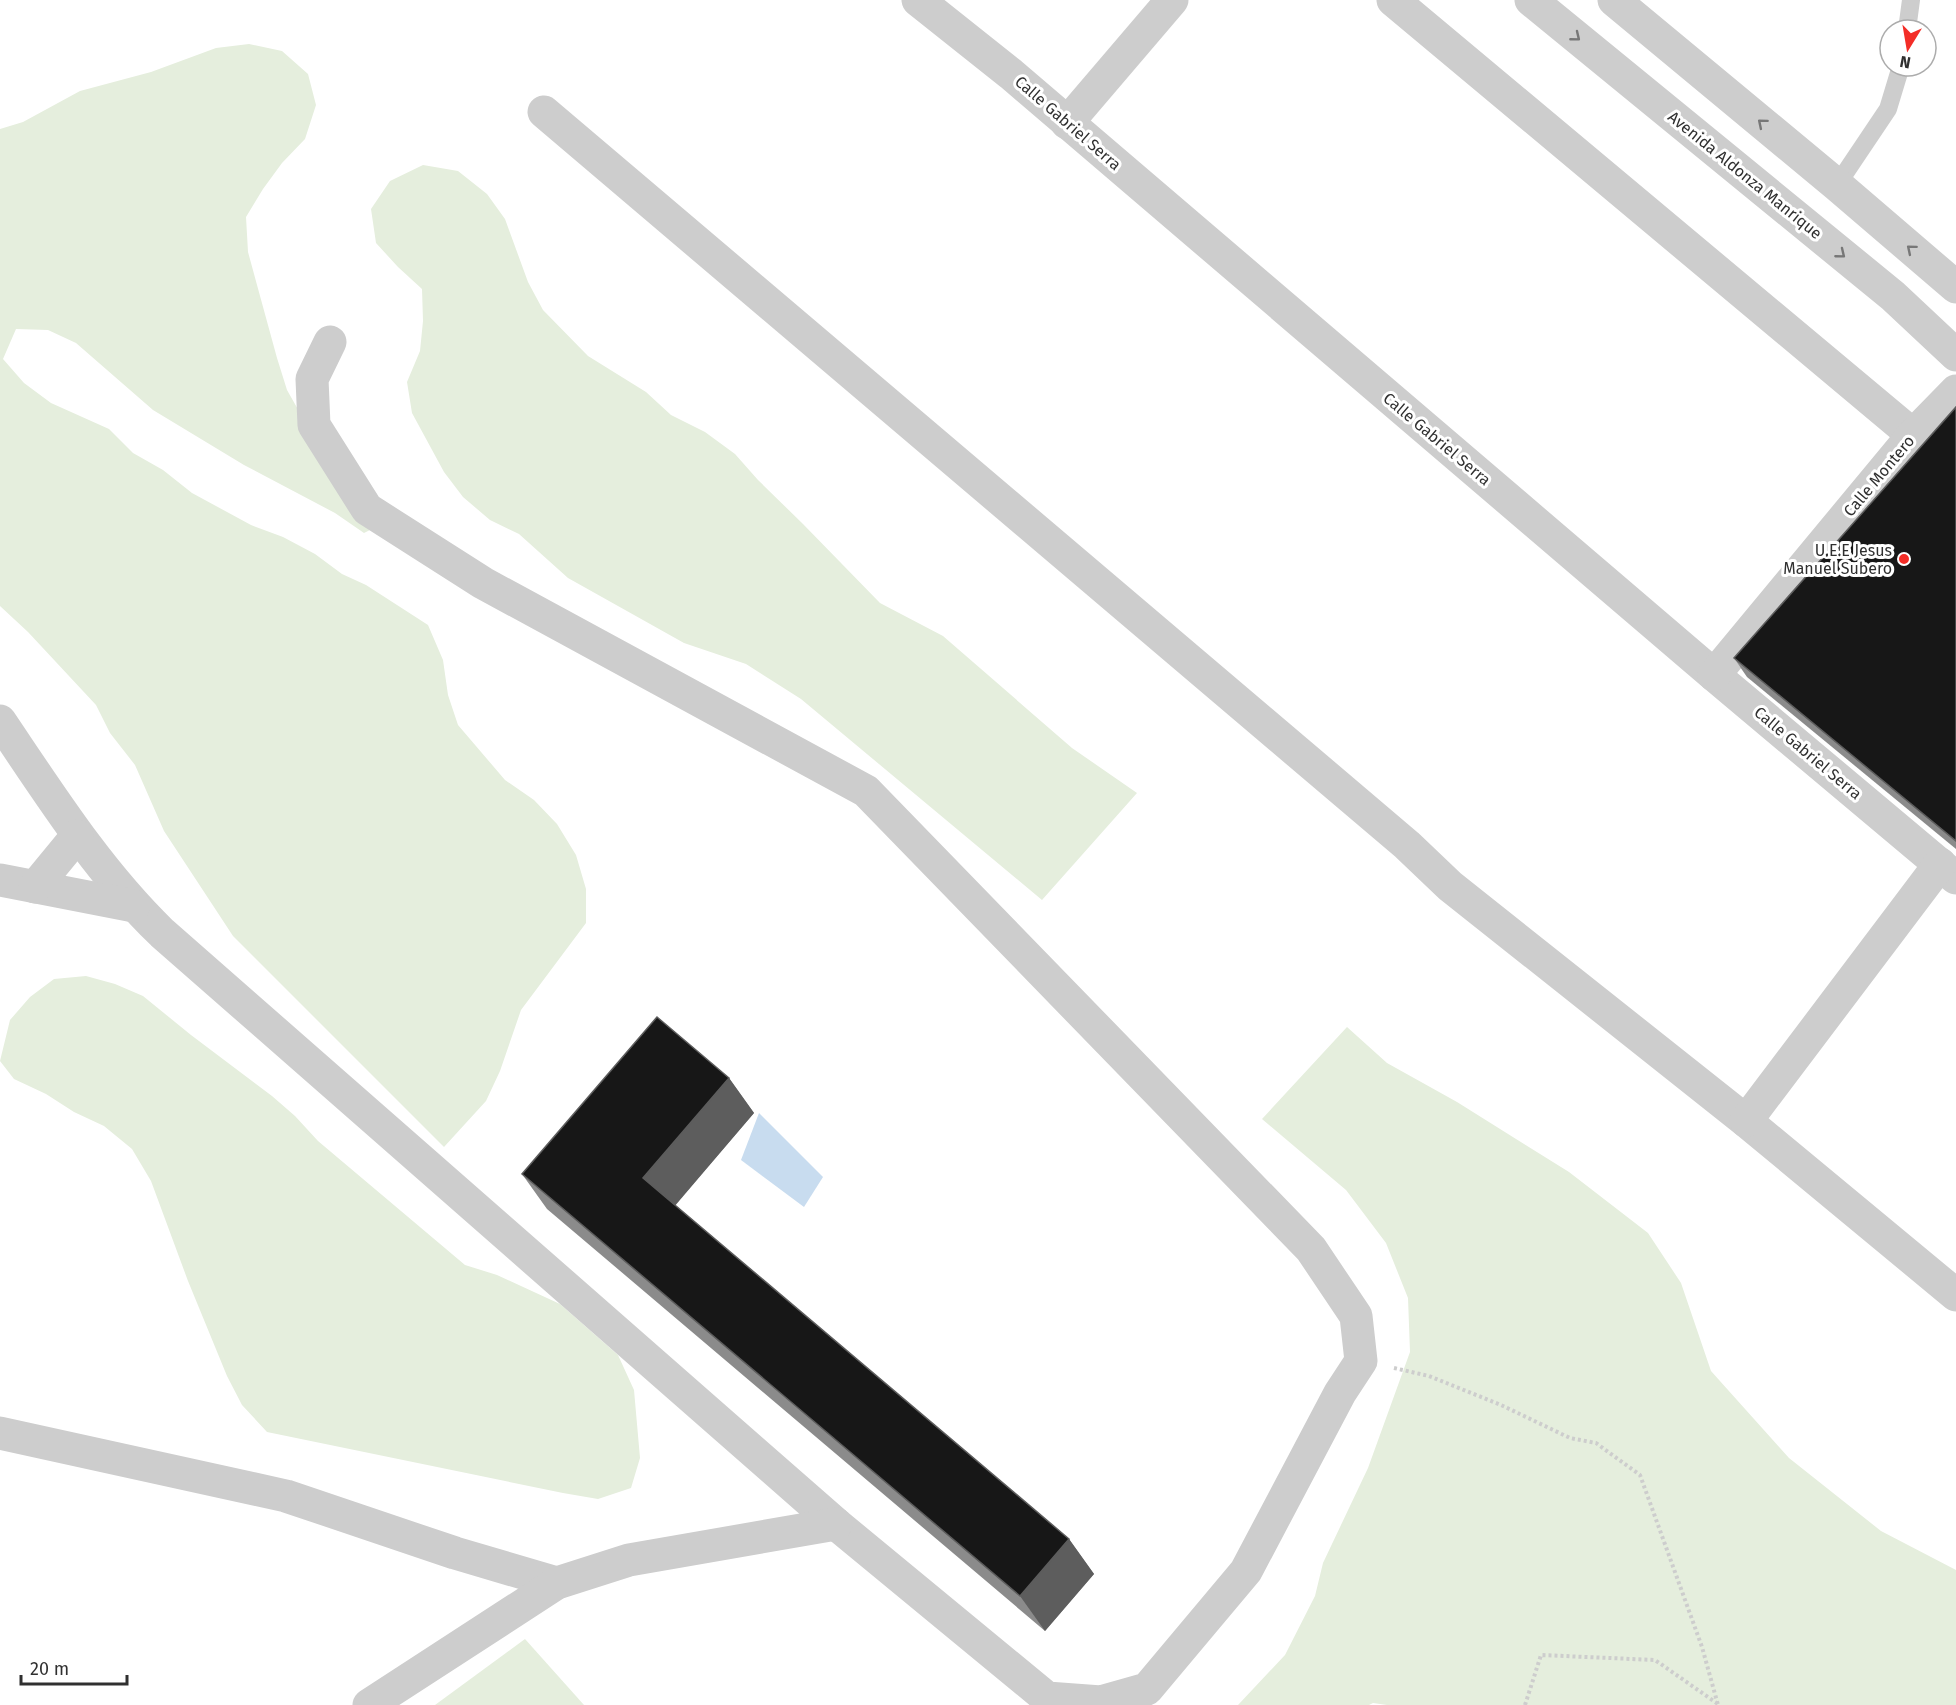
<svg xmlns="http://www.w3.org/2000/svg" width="1956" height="1705" viewBox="0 0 1956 1705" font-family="'Fira Sans',sans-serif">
  <rect width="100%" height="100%" fill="#fff"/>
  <g fill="#e5eedd">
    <polygon points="249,44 282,51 308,74 316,105 305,139 282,163 263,189 246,217 248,252 277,358 287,390 304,420 394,518 364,533 335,513 244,465 153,410 76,343 48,330 16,329 3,359 24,383 51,403 109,429 133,453 163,470 192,493 251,525 283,537 315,554 342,574 366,585 428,625 443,660 448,695 458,725 505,780 534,800 557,824 576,855 586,889 586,923 521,1010 500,1071 486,1101 444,1147 233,936 164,831 135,765 110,733 96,705 28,632 0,606 0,129 23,122 80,91 151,72 216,48"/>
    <polygon points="423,165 458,171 487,194 505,219 528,282 543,310 588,356 646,392 671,415 705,432 735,454 758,480 803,524 880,603 943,636 1072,748 1137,793 1042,900 801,699 746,664 684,643 568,578 519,534 490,520 463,497 444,472 412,413 407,382 420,351 423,321 422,289 398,267 376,243 371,209 390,181"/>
    <polygon points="86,976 115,984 143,996 191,1035 272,1096 295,1116 318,1141 465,1265 497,1275 560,1304 618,1355 634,1390 640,1458 631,1488 598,1499 563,1493 267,1432 242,1405 227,1376 188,1281 151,1181 132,1149 104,1126 74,1112 46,1094 14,1079 0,1061 10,1020 30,997 54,979"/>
    <polygon points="1347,1027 1387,1063 1457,1102 1569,1172 1648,1233 1681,1283 1711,1371 1789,1458 1881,1531 1956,1570 1956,1705 1387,1705 1373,1703 1369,1705 1238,1705 1285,1655 1315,1596 1323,1563 1368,1468 1410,1352 1408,1298 1386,1243 1346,1190 1262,1119"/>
    <polygon points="525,1639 584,1705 435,1705"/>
  </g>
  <polygon fill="#c8dcef" points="759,1113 823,1177 804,1207 741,1160"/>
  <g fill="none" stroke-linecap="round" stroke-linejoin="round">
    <g stroke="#cdcdcd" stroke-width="4" stroke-dasharray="3 3" stroke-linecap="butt">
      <polyline points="1394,1368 1429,1376 1501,1405 1570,1438 1596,1443 1640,1475 1702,1647 1718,1705"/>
      <polyline points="1525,1705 1541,1655 1655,1660 1718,1704"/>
    </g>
    <g stroke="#cdcdcd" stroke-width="18">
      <polyline points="1907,30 1911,0"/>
      <polyline points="1837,185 1888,109 1901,66"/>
    </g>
    <g stroke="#cdcdcd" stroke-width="33">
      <polyline points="918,0 1011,74 1714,675 1956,878"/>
      <polyline points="1393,0 1913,435"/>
      <polyline points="1531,0 1893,296 1956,355"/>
      <polyline points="1614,0 1837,185 1956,287"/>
      <polyline points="544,112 1407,845 1450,886 1746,1121 1956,1295"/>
      <polyline points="1067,123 1172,0"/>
      <polyline points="1714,675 1913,435 1956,391"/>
      <path d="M0,721C50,795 98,871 162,933L836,1524L1047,1698L1101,1702L1147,1689L1246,1571L1340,1393L1361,1361L1356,1316L1311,1249L866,791L483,583L367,509L314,425L312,379L330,342"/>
      <polyline points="0,880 134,906"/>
      <polyline points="35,887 77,836"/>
      <polyline points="1746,1121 1940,864"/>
      <polyline points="0,1433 286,1496 455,1553 557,1583"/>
      <polyline points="369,1705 557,1583 629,1560 836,1524"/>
    </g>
  </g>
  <g fill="#8b8b8b">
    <polygon points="1956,407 1956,849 1747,677 1734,658"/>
    <polygon points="729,1078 754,1113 675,1205 1069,1539 1094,1574 1045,1631 547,1209 522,1174"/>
  </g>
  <g fill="#5d5d5d">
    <polygon points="729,1078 754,1113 668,1214 643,1178"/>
    <polygon points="1069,1539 1094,1574 1045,1631 1020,1596"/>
  </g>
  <g fill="#171717" stroke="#5d5d5d" stroke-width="1.5">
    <polygon points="1956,407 1956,841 1734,658"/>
    <polygon points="657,1017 729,1078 643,1178 1069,1539 1020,1596 522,1174"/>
  </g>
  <defs><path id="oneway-chevron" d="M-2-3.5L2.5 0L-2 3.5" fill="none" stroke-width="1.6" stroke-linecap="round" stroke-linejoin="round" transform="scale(1.5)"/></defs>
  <g stroke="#777">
    <use href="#oneway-chevron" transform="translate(1576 37) rotate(39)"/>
    <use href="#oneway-chevron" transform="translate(1762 123) rotate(-140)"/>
    <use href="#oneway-chevron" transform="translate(1911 249) rotate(-140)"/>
    <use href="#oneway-chevron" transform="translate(1841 254) rotate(39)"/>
  </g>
  <circle fill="#f32d27" stroke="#fff" stroke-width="2" cx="1904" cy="559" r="6"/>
  <g text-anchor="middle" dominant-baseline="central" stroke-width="6" stroke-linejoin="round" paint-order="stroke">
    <g font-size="16" fill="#303030" stroke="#fff">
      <text transform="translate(1068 123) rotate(41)">Calle Gabriel Serra</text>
      <text transform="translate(1745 175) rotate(39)">Avenida Aldonza Manrique</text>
      <text transform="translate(1437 439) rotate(40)">Calle Gabriel Serra</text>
      <text transform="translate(1879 476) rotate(-50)">Calle Montero</text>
      <text transform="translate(1808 753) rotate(40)">Calle Gabriel Serra</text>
    </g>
    <g font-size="16" fill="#303030" stroke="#fff" text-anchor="end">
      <text x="1892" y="550">U.E.E Jesus<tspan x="1892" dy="18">Manuel Subero</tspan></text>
    </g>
  </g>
  <g transform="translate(1908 48) rotate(191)"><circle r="28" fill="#ffffff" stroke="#acacac" stroke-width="1.5"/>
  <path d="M0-4.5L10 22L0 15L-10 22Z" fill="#f32d27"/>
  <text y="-9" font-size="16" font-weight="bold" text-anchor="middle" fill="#303030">N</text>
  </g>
  <path d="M21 1675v9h106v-9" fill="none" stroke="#303030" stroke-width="3"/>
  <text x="30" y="1675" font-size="18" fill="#303030" stroke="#ffffff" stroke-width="4.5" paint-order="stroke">20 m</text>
</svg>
